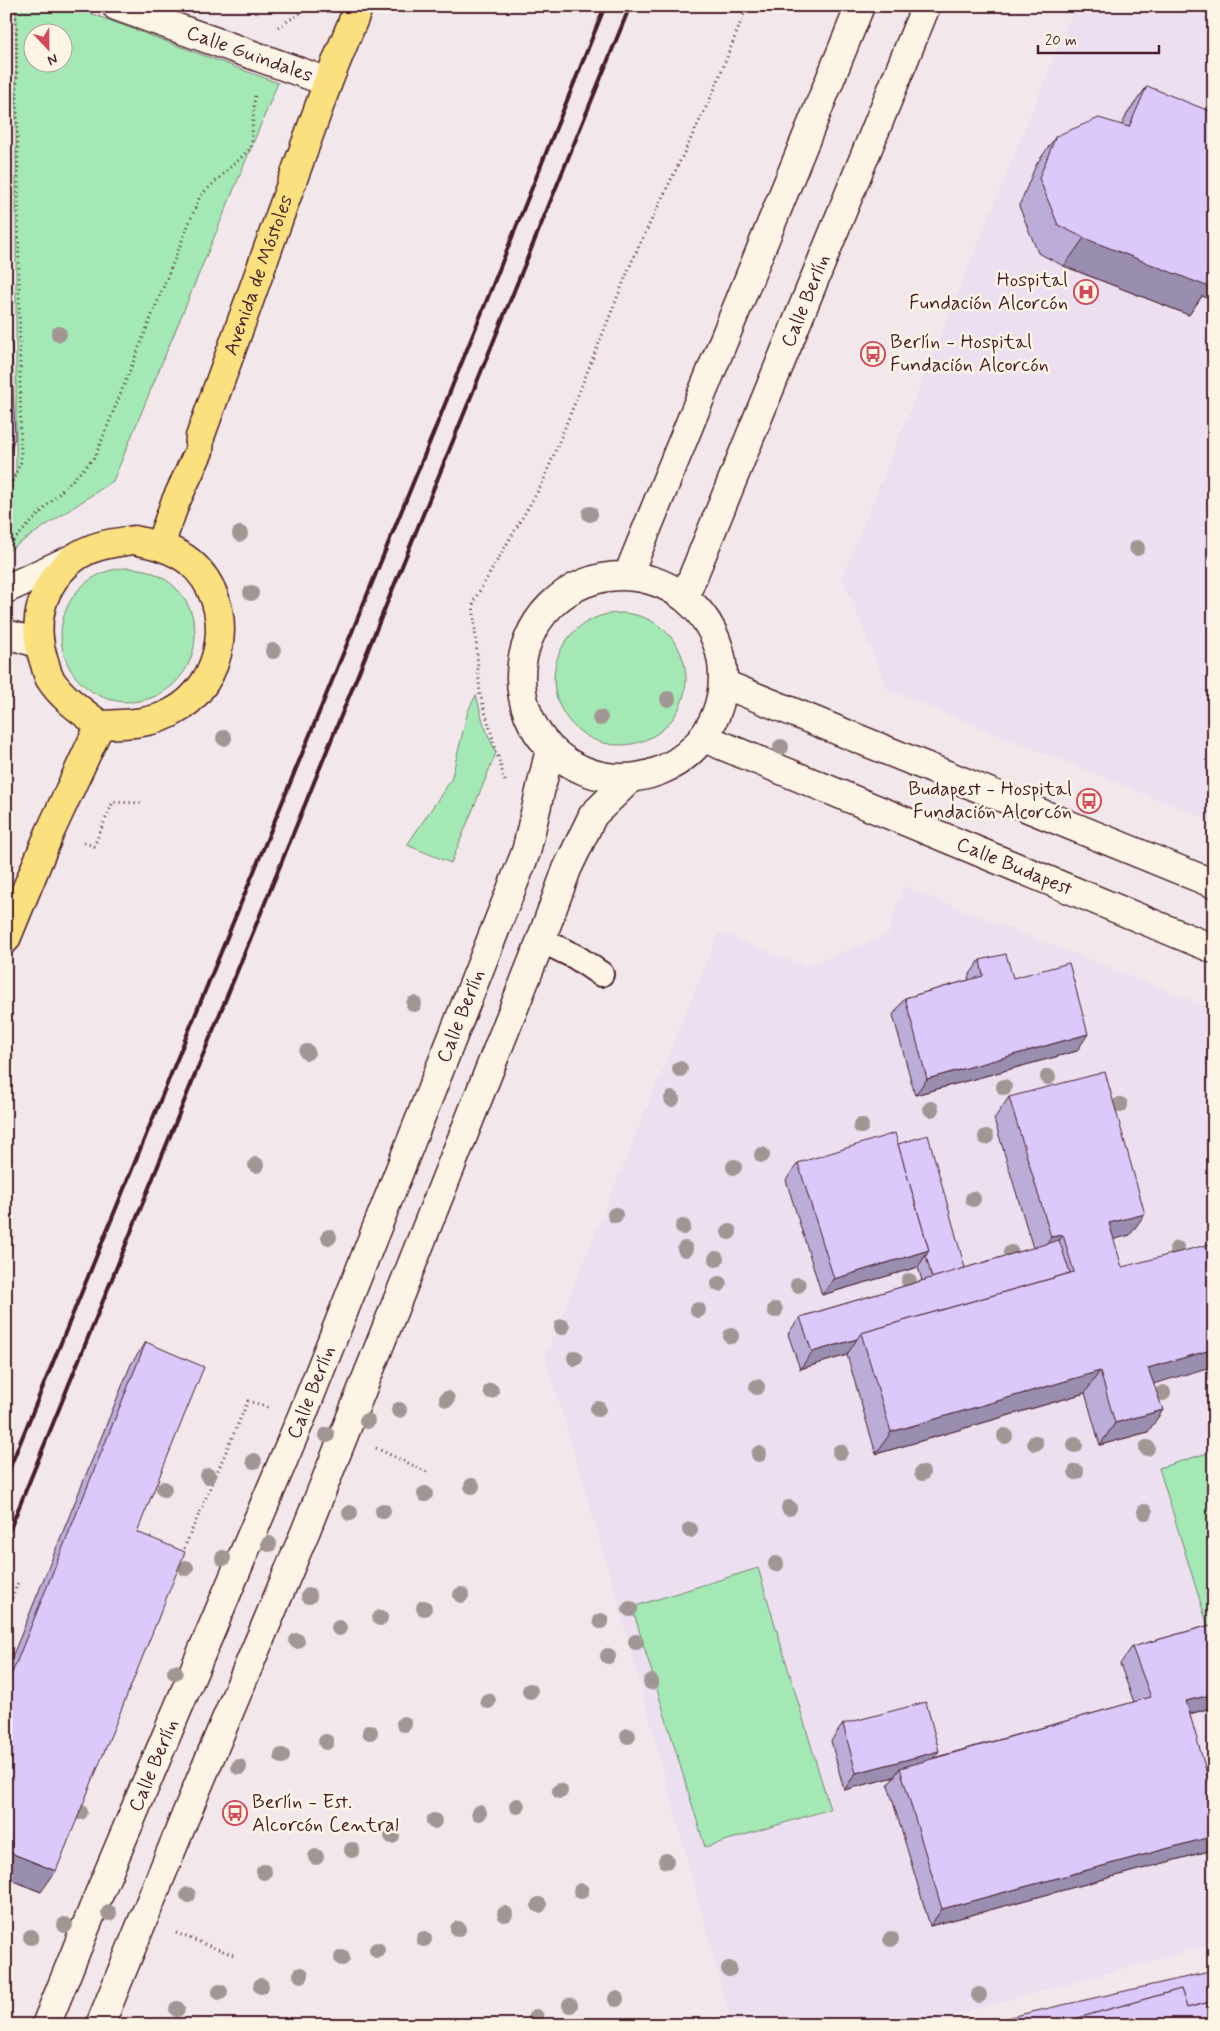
<svg xmlns="http://www.w3.org/2000/svg" width="1220" height="2031" viewBox="0 0 1220 2031" font-family="Mynerve,sans-serif">
  <rect width="100%" height="100%" fill="#f2e8ec"/>
  <filter id="ink" filterUnits="userSpaceOnUse"><feTurbulence type="fractalNoise" baseFrequency=".02" numOctaves="2"/><feDisplacementMap in="SourceGraphic" scale="10" xChannelSelector="R" yChannelSelector="G"/><feConvolveMatrix kernelMatrix="1 2 1 2 8 2 1 2 1" color-interpolation-filters="sRGB"/></filter>
  <g filter="url(#ink)">
    <g fill="#ebdff0">
      <polygon points="1075,6 1214,6 1214,822 888,690 842,577"/>
      <polygon points="903,886 1214,1009 1214,1944 918,2025 732,2025 615,1592 545,1356 719,932 806,967 888,934"/>
    </g>
    <g fill="#a4e9b5" stroke="#778470" fill-rule="evenodd">
      <path d="M16,6H71L278,83L113,481L6,552V495L16,472ZM32,32H62V62H32Z"/>
      <circle cx="128" cy="635" r="67"/>
      <circle cx="620" cy="679" r="66"/>
      <polygon points="476,695 484,725 496,753 451,863 407,845 451,780 468,711"/>
      <polygon points="1214,1451 1214,1646 1159,1468"/>
      <polygon points="758,1568 830,1809 705,1847 632,1607"/>
    </g>
    <g fill="none" stroke-linecap="round" stroke-linejoin="round">
      <defs>
        <polyline id="service" points="541,940 576,957 601,974"/>
        <g id="minor">
          <path id="s1" d="M116,6L328,82"/>
          <polyline points="628,575 860,6"/>
          <circle cx="622" cy="677" r="101"/>
          <polyline points="6,589 74,558"/>
          <path id="s2" d="M685,596L926,6"/>
          <polyline points="6,634 38,643"/>
          <polyline points="724,684 1214,884"/>
          <path id="s3" d="M704,738L1214,949"/>
          <path id="s4" d="M46,2025L97,1899L302,1416L526,852L550,749"/>
          <polyline points="100,2025 192,1800 306,1530 541,940 567,869 593,815 630,779"/>
        </g>
        <g id="primary">
          <path d="M134,540C154,544 174,549 190,562C238,603 226,685 171,713C150,724 124,724 100,725C83,712 62,698 50,679C47,674 46,667 44,661C31,623 41,585 73,559C91,545 113,543 134,540Z"/>
          <path id="s5" d="M160,545L175,503L199,451L200,437L328,82L359,6"/>
          <polyline points="6,939 50,832 100,725"/>
        </g>
      </defs>
      <use href="#service" stroke="#4a1f2b" stroke-width="28"/>
      <use href="#minor" stroke="#4a1f2b" stroke-width="31"/>
      <use href="#primary" stroke="#4a1f2b" stroke-width="31"/>
      <g stroke="#4a1f2b" stroke-width="3" stroke-dasharray="1 4" stroke-linecap="butt">
        <polyline points="278,27 312,6"/>
        <polyline points="6,495 21,462 16,6"/>
        <polyline points="6,548 95,457 200,196 251,148 255,93"/>
        <polyline points="505,781 480,694 473,602 542,484 634,256 713,93 747,6"/>
        <polyline points="6,822 15,824"/>
        <polyline points="84,843 94,846 113,802 141,803"/>
        <polyline points="376,1448 427,1472"/>
        <polyline points="182,1553 248,1401 268,1407"/>
        <polyline points="6,1612 18,1583"/>
        <polyline points="176,1933 236,1956"/>
      </g>
      <use href="#service" stroke="#fcf5e5" stroke-width="24"/>
      <use href="#minor" stroke="#fcf5e5" stroke-width="28"/>
      <use href="#primary" stroke="#fbe080" stroke-width="28"/>
      <g stroke="#4a1f2b" stroke-width="4">
        <polyline points="6,1477 433,434 605,6"/>
        <polyline points="6,1539 630,6"/>
      </g>
    </g>
    <g fill="#a29695">
      <circle cx="59" cy="334" r="8"/>
      <circle cx="590" cy="514" r="8"/>
      <circle cx="240" cy="534" r="8"/>
      <circle cx="1137" cy="548" r="8"/>
      <circle cx="251" cy="593" r="8"/>
      <circle cx="273" cy="651" r="8"/>
      <circle cx="668" cy="699" r="8"/>
      <circle cx="600" cy="718" r="8"/>
      <circle cx="224" cy="738" r="8"/>
      <circle cx="781" cy="747" r="8"/>
      <circle cx="414" cy="1004" r="8"/>
      <circle cx="307" cy="1052" r="8"/>
      <circle cx="680" cy="1069" r="8"/>
      <circle cx="1048" cy="1077" r="8"/>
      <circle cx="1004" cy="1087" r="8"/>
      <circle cx="672" cy="1099" r="8"/>
      <circle cx="1120" cy="1105" r="8"/>
      <circle cx="931" cy="1109" r="8"/>
      <circle cx="861" cy="1126" r="8"/>
      <circle cx="986" cy="1137" r="8"/>
      <circle cx="762" cy="1155" r="8"/>
      <circle cx="256" cy="1165" r="8"/>
      <circle cx="734" cy="1167" r="8"/>
      <circle cx="973" cy="1199" r="8"/>
      <circle cx="615" cy="1215" r="8"/>
      <circle cx="683" cy="1227" r="8"/>
      <circle cx="729" cy="1232" r="8"/>
      <circle cx="329" cy="1237" r="8"/>
      <circle cx="685" cy="1249" r="8"/>
      <circle cx="1177" cy="1249" r="8"/>
      <circle cx="1011" cy="1253" r="8"/>
      <circle cx="716" cy="1259" r="8"/>
      <circle cx="909" cy="1281" r="8"/>
      <circle cx="719" cy="1284" r="8"/>
      <circle cx="798" cy="1285" r="8"/>
      <circle cx="698" cy="1310" r="8"/>
      <circle cx="775" cy="1310" r="8"/>
      <circle cx="562" cy="1327" r="8"/>
      <circle cx="731" cy="1336" r="8"/>
      <circle cx="575" cy="1358" r="8"/>
      <circle cx="757" cy="1387" r="8"/>
      <circle cx="491" cy="1391" r="8"/>
      <circle cx="1163" cy="1393" r="8"/>
      <circle cx="447" cy="1399" r="8"/>
      <circle cx="598" cy="1409" r="8"/>
      <circle cx="399" cy="1410" r="8"/>
      <circle cx="367" cy="1421" r="8"/>
      <circle cx="327" cy="1435" r="8"/>
      <circle cx="1005" cy="1436" r="8"/>
      <circle cx="1035" cy="1443" r="8"/>
      <circle cx="1075" cy="1445" r="8"/>
      <circle cx="1147" cy="1448" r="8"/>
      <circle cx="840" cy="1452" r="8"/>
      <circle cx="759" cy="1454" r="8"/>
      <circle cx="254" cy="1461" r="8"/>
      <circle cx="1076" cy="1472" r="8"/>
      <circle cx="922" cy="1473" r="8"/>
      <circle cx="208" cy="1476" r="8"/>
      <circle cx="472" cy="1486" r="8"/>
      <circle cx="164" cy="1489" r="8"/>
      <circle cx="425" cy="1494" r="8"/>
      <circle cx="789" cy="1508" r="8"/>
      <circle cx="383" cy="1511" r="8"/>
      <circle cx="1145" cy="1512" r="8"/>
      <circle cx="350" cy="1513" r="8"/>
      <circle cx="690" cy="1530" r="8"/>
      <circle cx="269" cy="1544" r="8"/>
      <circle cx="223" cy="1558" r="8"/>
      <circle cx="776" cy="1564" r="8"/>
      <circle cx="186" cy="1568" r="8"/>
      <circle cx="461" cy="1595" r="8"/>
      <circle cx="309" cy="1596" r="8"/>
      <circle cx="424" cy="1608" r="8"/>
      <circle cx="630" cy="1609" r="8"/>
      <circle cx="380" cy="1618" r="8"/>
      <circle cx="601" cy="1621" r="8"/>
      <circle cx="339" cy="1628" r="8"/>
      <circle cx="297" cy="1641" r="8"/>
      <circle cx="636" cy="1642" r="8"/>
      <circle cx="608" cy="1656" r="8"/>
      <circle cx="175" cy="1672" r="8"/>
      <circle cx="651" cy="1682" r="8"/>
      <circle cx="530" cy="1691" r="8"/>
      <circle cx="488" cy="1701" r="8"/>
      <circle cx="404" cy="1724" r="8"/>
      <circle cx="370" cy="1732" r="8"/>
      <circle cx="628" cy="1736" r="8"/>
      <circle cx="326" cy="1742" r="8"/>
      <circle cx="282" cy="1756" r="8"/>
      <circle cx="239" cy="1767" r="8"/>
      <circle cx="560" cy="1791" r="8"/>
      <circle cx="517" cy="1806" r="8"/>
      <circle cx="80" cy="1812" r="8"/>
      <circle cx="479" cy="1813" r="8"/>
      <circle cx="434" cy="1821" r="8"/>
      <circle cx="392" cy="1836" r="8"/>
      <circle cx="352" cy="1850" r="8"/>
      <circle cx="316" cy="1857" r="8"/>
      <circle cx="666" cy="1861" r="8"/>
      <circle cx="264" cy="1872" r="8"/>
      <circle cx="581" cy="1891" r="8"/>
      <circle cx="188" cy="1895" r="8"/>
      <circle cx="539" cy="1905" r="8"/>
      <circle cx="109" cy="1913" r="8"/>
      <circle cx="505" cy="1914" r="8"/>
      <circle cx="65" cy="1925" r="8"/>
      <circle cx="458" cy="1929" r="8"/>
      <circle cx="31" cy="1937" r="8"/>
      <circle cx="424" cy="1939" r="8"/>
      <circle cx="891" cy="1939" r="8"/>
      <circle cx="377" cy="1950" r="8"/>
      <circle cx="342" cy="1958" r="8"/>
      <circle cx="729" cy="1969" r="8"/>
      <circle cx="301" cy="1975" r="8"/>
      <circle cx="261" cy="1986" r="8"/>
      <circle cx="220" cy="1992" r="8"/>
      <circle cx="979" cy="1995" r="8"/>
      <circle cx="616" cy="1999" r="8"/>
      <circle cx="570" cy="2005" r="8"/>
      <circle cx="177" cy="2009" r="8"/>
      <circle cx="536" cy="2017" r="8"/>
    </g>
    <g fill="#bcadd8" stroke="#4a1f2b">
      <polygon points="1147,86 1202,296 1189,315 1064,266 1038,253 1019,206 1036,165 1056,136 1122,125 1127,114"/>
      <polygon points="980,960 1013,978 1077,1051 915,1095 893,1015 905,998 969,980 968,977"/>
      <polygon points="1009,1097 1130,1235 1113,1239 1153,1384 1148,1432 1100,1445 1085,1393 876,1454 847,1355 800,1369 788,1334 800,1317 922,1281 918,1267 822,1295 786,1180 798,1163 898,1144 965,1268 1033,1248 994,1119"/>
      <polygon points="146,1342 137,1532 41,1892 6,1878 6,1672 131,1364"/>
      <polygon points="1214,1624 1214,1707 1190,1714 1212,1850 930,1926 888,1785 894,1777 844,1790 831,1741 843,1724 933,1758 1134,1702 1120,1664 1132,1647"/>
    </g>
    <g fill="#998db0" stroke="#4a1f2b">
      <polygon points="1084,238 1214,270 1214,301 1202,296 1189,315 1064,266"/>
      <polygon points="1088,1034 1077,1051 915,1095 927,1079"/>
      <polygon points="1145,1214 1130,1235 1094,1245 1109,1223"/>
      <polygon points="1063,1235 1048,1257 1036,1258 1051,1237"/>
      <polygon points="929,1250 918,1267 822,1295 834,1279"/>
      <polygon points="857,1339 847,1355 800,1369 812,1352"/>
      <polygon points="1214,1349 1214,1366 1133,1390 1148,1368"/>
      <polygon points="1100,1371 1085,1393 876,1454 891,1432"/>
      <polygon points="1163,1410 1148,1432 1100,1445 1115,1423"/>
      <polygon points="1214,1694 1214,1707 1175,1718 1186,1701"/>
      <polygon points="939,1751 927,1767 900,1768 894,1777 844,1790 856,1773"/>
      <polygon points="1214,1836 1214,1847 1212,1850 930,1926 942,1909"/>
      <polygon points="6,1851 56,1871 41,1892 6,1878"/>
    </g>
    <g fill="#dbc9fb" stroke="#4a1f2b">
      <polygon points="1147,86 1214,113 1214,274 1209,287 1084,238 1058,225 1039,178 1056,136 1099,118 1129,127"/>
      <polygon points="6,204 15,438 6,460"/>
      <polygon points="1006,954 1013,978 1069,963 1088,1034 927,1079 905,998 983,976 980,960"/>
      <polygon points="1105,1072 1145,1214 1109,1223 1122,1267 1214,1243 1214,1349 1148,1368 1163,1410 1115,1423 1100,1371 891,1432 861,1333 1074,1272 1063,1235 1051,1237 1009,1097"/>
      <polygon points="895,1133 929,1250 834,1279 798,1163"/>
      <polygon points="928,1135 965,1268 932,1278 926,1256 929,1250 898,1144"/>
      <polygon points="1059,1240 1070,1273 861,1333 857,1339 812,1352 800,1317"/>
      <polygon points="146,1342 204,1367 137,1532 185,1552 56,1871 6,1851 6,1688"/>
      <polygon points="1214,1624 1214,1694 1186,1701 1214,1798 1214,1836 942,1909 900,1768 1151,1697 1132,1647"/>
      <polygon points="926,1702 939,1751 856,1773 843,1724"/>
      <polygon points="1214,1971 1214,2001 1187,2008 1181,1989 1053,2025 974,2025"/>
      <polygon points="1181,1989 1187,2008 1214,2001 1214,2025 1053,2025"/>
    </g>
  </g>
  <defs>
    <symbol id="hospital-ring" viewBox="-11 -11 22 22"><circle r="9.5" fill="#fcf5e5" stroke="#d1495b" stroke-width="1.5"/><path d="M-5-5h3v3.5h4V-5h3V5h-3V1.5h-4V5h-3Z" fill="#d1495b"/></symbol>
    <symbol id="bus-ring" viewBox="-11 -11 22 22"><circle r="9.5" fill="#fcf5e5" stroke="#d1495b" stroke-width="1.5"/><path d="M-5-6H5V4H4V6H2V4H-2V6H-4V4H-5ZM-3.5-4V0h7V-4ZM-3.5 1.2v1.5H-2V1.2ZM2 1.2v1.5H3.5V1.2Z" fill="#d1495b"/></symbol>
  </defs>
  <g fill-rule="evenodd">
    <use href="#hospital-ring" x="1072" y="278" width="28" height="28"/>
    <use href="#bus-ring" x="859" y="340" width="28" height="28"/>
    <use href="#bus-ring" x="1075" y="787" width="28" height="28"/>
    <use href="#bus-ring" x="221" y="1799" width="28" height="28"/>
  </g>
  <g text-anchor="middle" dominant-baseline="central" stroke-width="5" stroke-linejoin="round" paint-order="stroke">
    <g font-size="20" fill="#4a1f2b" stroke="#fcf5e5">
      <text stroke="none"><textPath href="#s1" startOffset="142">Calle Guindales</textPath></text>
      <text stroke="none"><textPath href="#s5" startOffset="288">Avenida de Móstoles</textPath></text>
      <text stroke="none"><textPath href="#s2" startOffset="319">Calle Berlín</textPath></text>
      <text stroke="none"><textPath href="#s3" startOffset="336">Calle Budapest</textPath></text>
      <text stroke="none"><textPath href="#s4" startOffset="1091">Calle Berlín</textPath></text>
      <text stroke="none"><textPath href="#s4" startOffset="686">Calle Berlín</textPath></text>
      <text stroke="none"><textPath href="#s4" startOffset="281">Calle Berlín</textPath></text>
    </g>
    <g font-size="20" fill="#4a1f2b" stroke="#fcf5e5" text-anchor="end">
      <text x="1068" y="280">Hospital<tspan x="1068" dy="23">Fundación Alcorcón</tspan></text>
      <text x="890" y="342" text-anchor="start">Berlín - Hospital<tspan x="890" dy="23">Fundación Alcorcón</tspan></text>
      <text x="1072" y="789">Budapest - Hospital<tspan x="1072" dy="23">Fundación Alcorcón</tspan></text>
      <text x="252" y="1802" text-anchor="start">Berlín - Est.<tspan x="252" dy="23">Alcorcón Central</tspan></text>
    </g>
  </g>
  <rect width="1220" height="2031" fill="none" stroke="#fcf5e5" stroke-width="25"/>
  <rect x="12" y="12" width="1195" height="2006" fill="none" stroke="#4a1f2b" stroke-width="2" filter="url(#ink)"/>
  <g transform="translate(48 48) rotate(158)"><circle r="24" fill="#fcf5e5" stroke="#b59f9b"/>
  <path d="M0-4L9 19L0 12L-9 19Z" fill="#d1495b"/>
  <text y="-8" font-size="14" font-weight="bold" text-anchor="middle" fill="#4a1f2b">N</text>
  </g>
  <path d="M1038 45v8h121v-8" fill="none" stroke="#4a1f2b" stroke-width="2.5"/>
  <text x="1045" y="45" font-size="15" fill="#4a1f2b" stroke="#fcf5e5" stroke-width="4" paint-order="stroke">20 m</text>
</svg>
